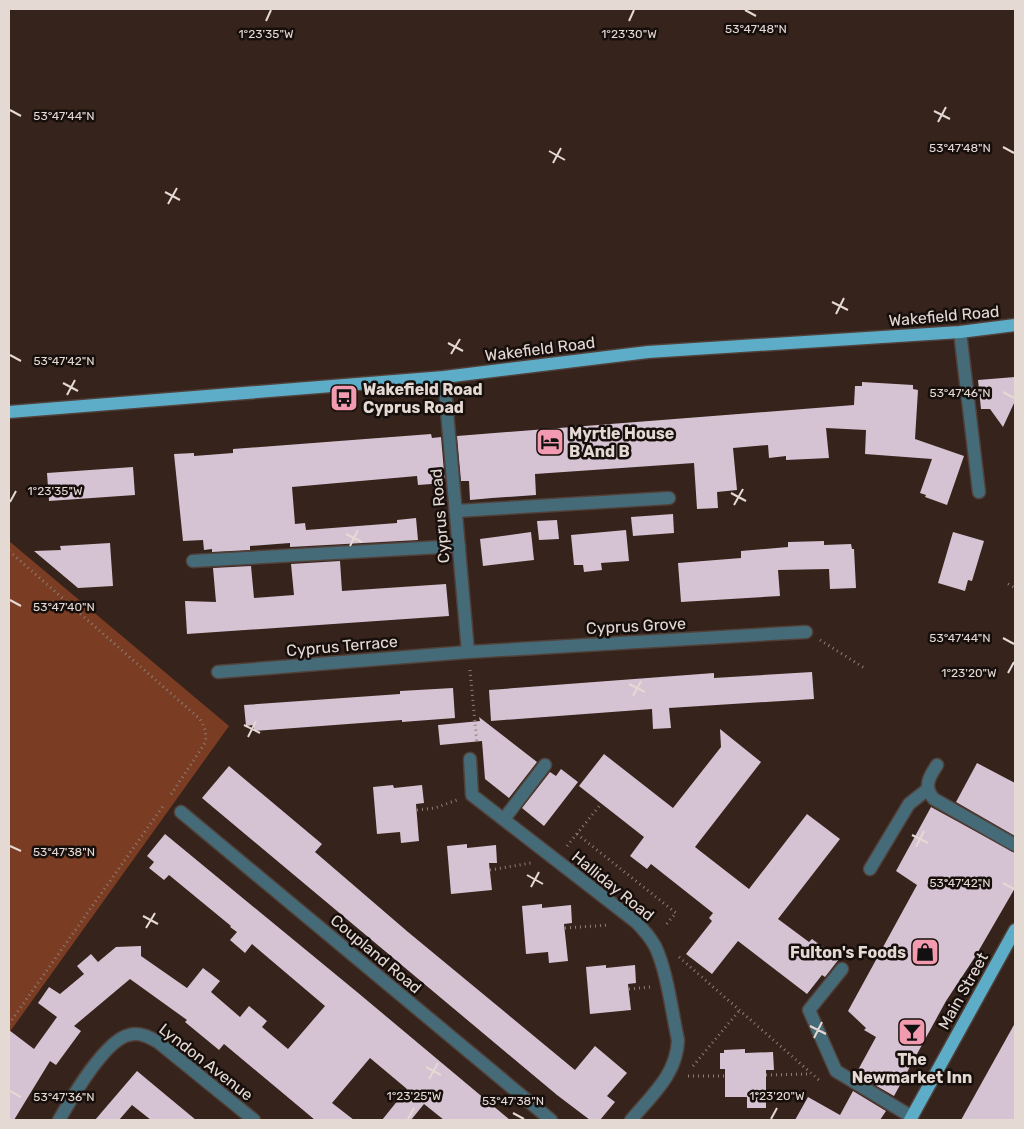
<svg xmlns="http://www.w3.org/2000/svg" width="1024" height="1129" viewBox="0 0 1024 1129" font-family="Rubik,sans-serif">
  <rect width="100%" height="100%" fill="#35231c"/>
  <polygon fill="#7a3c22" points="9,541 229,726 9,1033"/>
  <g fill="#d5c2d2">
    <polygon points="1015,377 1015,401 1003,427 990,409 981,409 978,380"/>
    <polygon points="862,382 913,385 913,389 918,390 915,439 964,456 947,505 925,497 926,495 920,493 932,459 865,454 866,430 826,428 829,458 786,460 786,456 769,458 768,445 733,448 737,490 717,492 718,508 697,509 694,463 535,474 536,495 492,498 470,500 469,481 461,481 457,436 854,405 855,386 862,386"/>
    <polygon points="431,434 432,438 441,437 445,483 418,485 417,476 292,487 295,524 305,523 306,530 397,523 397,520 416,518 418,540 290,547 290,543 250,546 250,550 212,552 212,549 204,550 203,540 183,541 174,454 194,453 194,456 233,453 233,449"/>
    <polygon points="133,467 135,495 49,501 47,473"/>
    <polygon points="673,514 674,533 633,536 631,517"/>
    <polygon points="557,520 559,539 539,540 537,521"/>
    <polygon points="626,530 629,561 601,563 602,570 584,572 583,565 574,565 571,535"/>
    <polygon points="531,532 534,560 483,566 480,539"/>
    <polygon points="953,532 984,541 972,581 968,580 965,591 938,583"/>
    <polygon points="824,541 824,545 851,544 852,549 854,549 856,588 830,589 829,569 778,570 780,596 681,602 678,563 741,558 741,551 788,547 788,542"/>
    <polygon points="110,543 113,586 78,588 34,551 61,550 60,546"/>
    <polygon points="340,561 342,591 446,584 449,616 187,634 185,601 216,602 213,568 251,566 254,598 294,595 291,564"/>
    <polygon points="812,672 814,699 669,708 671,728 653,729 652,709 491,721 489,690 714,673 714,678"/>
    <polygon points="453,688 455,718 402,722 402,720 254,731 254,725 246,726 244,705 400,694 400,691"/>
    <polygon points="479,717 537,762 509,798 485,779 482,741 440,745 438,725 480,721"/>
    <polygon points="720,729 761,762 695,847 749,889 807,814 840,839 778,919 809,942 812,939 839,959 825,977 822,975 807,994 738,941 712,974 686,954 712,921 709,918 713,913 651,864 647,869 630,856 644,837 579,786 604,754 673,808 721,747"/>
    <polygon points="977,763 1015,783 1015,836 956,802"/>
    <polygon points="229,766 322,844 315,852 408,932 575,1070 595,1046 627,1073 607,1096 615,1102 600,1120 590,1120 557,1095 202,798"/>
    <polygon points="561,769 578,782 544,826 522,808 550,772 556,776"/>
    <polygon points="393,785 394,788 422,785 424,803 416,804 419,841 401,843 400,832 377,834 373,787"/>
    <polygon points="931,807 1015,853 1015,888 975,957 946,1001 894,1096 861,1077 863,1073 858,1070 876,1037 864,1030 866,1028 848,1011 917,885 896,871"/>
    <polygon points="165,834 357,992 510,1120 444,1120 424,1104 411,1120 382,1120 407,1089 370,1058 332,1103 354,1120 315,1120 224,1044 219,1050 185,1022 187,1020 130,979 74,1026 81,1031 56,1065 50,1061 14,1120 9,1120 9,1030 34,1049 57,1017 38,1003 49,987 60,994 84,974 77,966 91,954 98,962 116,947 141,946 141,956 187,988 203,968 220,981 211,992 240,1017 249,1006 267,1021 262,1027 288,1049 325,1006 252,944 245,953 230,940 237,932 230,927 231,926 169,875 164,880 149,868 154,862 147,856"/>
    <polygon points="467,844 467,848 496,845 497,863 489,863 492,890 451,894 447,846"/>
    <polygon points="542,904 542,908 571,905 572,923 564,924 568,961 549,963 548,952 526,954 522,906"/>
    <polygon points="606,965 606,968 635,965 636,983 628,984 631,1010 590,1014 586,967"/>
    <polygon points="1015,1023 1015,1120 961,1120"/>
    <polygon points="745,1049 745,1053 773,1052 774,1070 766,1070 766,1108 747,1108 747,1097 725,1097 725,1069 720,1069 720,1053 724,1053 724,1050"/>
    <polygon points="137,1071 167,1096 196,1120 151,1120 132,1105 119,1120 95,1120"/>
    <polygon points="853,1091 886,1111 880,1120 795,1120 808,1097 840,1115"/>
  </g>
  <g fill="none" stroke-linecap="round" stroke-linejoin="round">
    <defs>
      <g id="minor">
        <polyline points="960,332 979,492"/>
        <polyline points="444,377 468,652"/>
        <polyline points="456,511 669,498"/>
        <polyline points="193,561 459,546"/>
        <polyline points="218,672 468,652 806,632"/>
        <path d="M470,759L472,795L636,922C643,929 650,937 655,946C667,970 672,1013 678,1040C677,1074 652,1095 631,1120"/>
        <path d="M937,765C929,777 923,787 934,799L1015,845"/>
        <polyline points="181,812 551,1120"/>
        <polyline points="504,819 545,765"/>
        <polyline points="870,869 909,804 928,789"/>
        <polyline points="842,969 809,1010 836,1071 912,1117"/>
        <path d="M59,1120C71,1099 105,1040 129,1035C140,1032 149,1037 158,1042L254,1120"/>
      </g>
      <g id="major">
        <polyline points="9,412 444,377 648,352 960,332 1015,325"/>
        <polyline points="910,1120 1015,930"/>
      </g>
    </defs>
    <use href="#minor" stroke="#514039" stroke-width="15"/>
    <use href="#major" stroke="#514039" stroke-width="15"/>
    <g stroke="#8d7e78" stroke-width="3" stroke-dasharray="1 4" stroke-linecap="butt">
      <path d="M9,551L200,719C205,728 207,733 205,743L170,796"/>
      <polyline points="1008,584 1015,588"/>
      <polyline points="820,640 866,669"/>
      <polyline points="470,670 477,744"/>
      <polyline points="417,810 435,808 457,800"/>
      <polyline points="577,834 676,913 664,927"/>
      <polyline points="567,846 601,804"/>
      <polyline points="490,870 531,863"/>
      <polyline points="565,928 609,925"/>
      <polyline points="679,957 819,1080"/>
      <polyline points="629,989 651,987"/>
      <polyline points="9,1024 163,806"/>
      <polyline points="693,1066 739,1011"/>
      <polyline points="766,1075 810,1074"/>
      <polyline points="688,1076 725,1076"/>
    </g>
    <use href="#minor" stroke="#466b78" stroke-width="12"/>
    <use href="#major" stroke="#5eadc8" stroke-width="12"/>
  </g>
  <path fill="none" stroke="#e5d9d4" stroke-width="2" d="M745,10L756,16M266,21L271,10M629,21L634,10M10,110L21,116M934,111L950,119M938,122L946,107M1003,147L1014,153M549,151L565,160M553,163L561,148M165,192L180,200M168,204L177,188M832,302L848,310M836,314L844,298M448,343L463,351M451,354L460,339M10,355L21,361M63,383L78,391M1003,392L1014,398M67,395L75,380M731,493L746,501M10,502L16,491M734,505L743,489M346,534L362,542M350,546L358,530M10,600L21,606M1003,638L1014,644M1008,673L1014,662M629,684L645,692M633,696L641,681M244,725L260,733M248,737L256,721M912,835L928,843M10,846L21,851M916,847L924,831M527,875L543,884M1003,883L1014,889M531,887L539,872M143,916L158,924M146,928L155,913M810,1026L826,1034M814,1038L822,1022M426,1067L441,1075M429,1079L438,1063M10,1091L21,1097M513,1113L524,1119M408,1119L414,1108M771,1119L777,1108"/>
  <defs>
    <symbol id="bus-square" viewBox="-11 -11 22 22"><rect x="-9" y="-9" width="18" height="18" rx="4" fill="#f29aaf" stroke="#170f0b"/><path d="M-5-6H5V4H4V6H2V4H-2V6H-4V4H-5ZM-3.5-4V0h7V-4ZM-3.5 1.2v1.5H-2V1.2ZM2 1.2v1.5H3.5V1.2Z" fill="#111"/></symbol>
    <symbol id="hotel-square" viewBox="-11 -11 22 22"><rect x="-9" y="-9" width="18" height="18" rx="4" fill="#f29aaf" stroke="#170f0b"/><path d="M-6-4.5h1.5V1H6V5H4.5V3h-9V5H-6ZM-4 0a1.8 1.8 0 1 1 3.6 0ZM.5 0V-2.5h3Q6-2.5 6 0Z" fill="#111"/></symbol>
    <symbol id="shop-square" viewBox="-11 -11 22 22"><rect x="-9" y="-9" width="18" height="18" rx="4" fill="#f29aaf" stroke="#170f0b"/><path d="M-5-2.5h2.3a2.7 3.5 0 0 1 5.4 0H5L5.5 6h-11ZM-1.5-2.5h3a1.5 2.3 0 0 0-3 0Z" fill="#111"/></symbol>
    <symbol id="bar-square" viewBox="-11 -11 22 22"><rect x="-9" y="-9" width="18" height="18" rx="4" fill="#f29aaf" stroke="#170f0b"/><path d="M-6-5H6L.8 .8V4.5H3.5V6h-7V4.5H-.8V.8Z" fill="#111"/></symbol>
  </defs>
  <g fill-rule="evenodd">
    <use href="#bus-square" x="328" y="382" width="32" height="32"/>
    <use href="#hotel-square" x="534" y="426" width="32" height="32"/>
    <use href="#shop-square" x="909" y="936" width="32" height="32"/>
    <use href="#bar-square" x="896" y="1016" width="32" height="32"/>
  </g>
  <g text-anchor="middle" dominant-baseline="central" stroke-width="5" stroke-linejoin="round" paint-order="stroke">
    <g font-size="16" fill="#e5d9d4" stroke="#170f0b">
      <text transform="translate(944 316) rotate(-5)">Wakefield Road</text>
      <text transform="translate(540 349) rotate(-7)">Wakefield Road</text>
      <text transform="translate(440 516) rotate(-95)">Cyprus Road</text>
      <text transform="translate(636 626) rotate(-3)">Cyprus Grove</text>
      <text transform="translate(342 646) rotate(-5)">Cyprus Terrace</text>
      <text transform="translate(613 886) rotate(39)">Halliday Road</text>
      <text transform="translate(376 954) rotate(40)">Coupland Road</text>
      <text transform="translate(963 991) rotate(-61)">Main Street</text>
      <text transform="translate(206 1062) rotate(38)">Lyndon Avenue</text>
    </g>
    <g font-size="16" font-weight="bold" fill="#e5d9d4" stroke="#170f0b" text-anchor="start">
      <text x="363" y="389">Wakefield Road<tspan x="363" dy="18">Cyprus Road</tspan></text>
      <text x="569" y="433">Myrtle House<tspan x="569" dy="18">B And B</tspan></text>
      <text x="906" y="952" text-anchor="end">Fulton's Foods</text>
      <text x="912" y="1059" text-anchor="middle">The<tspan x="912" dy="18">Newmarket Inn</tspan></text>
    </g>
  </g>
  <g font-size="12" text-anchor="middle" fill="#e5d9d4" stroke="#170f0b" stroke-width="5" stroke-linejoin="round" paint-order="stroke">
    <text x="756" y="33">53°47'48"N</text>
    <text x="266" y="38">1°23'35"W</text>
    <text x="629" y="38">1°23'30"W</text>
    <text x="64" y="120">53°47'44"N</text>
    <text x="960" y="152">53°47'48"N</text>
    <text x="64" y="365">53°47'42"N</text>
    <text x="960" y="397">53°47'46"N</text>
    <text x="55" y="495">1°23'35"W</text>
    <text x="64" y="611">53°47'40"N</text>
    <text x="960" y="642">53°47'44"N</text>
    <text x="969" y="677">1°23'20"W</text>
    <text x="64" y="856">53°47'38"N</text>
    <text x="960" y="887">53°47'42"N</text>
    <text x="414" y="1100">1°23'25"W</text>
    <text x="777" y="1100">1°23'20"W</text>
    <text x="64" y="1101">53°47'36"N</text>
    <text x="513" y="1105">53°47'38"N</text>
  </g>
  <rect width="1024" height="1129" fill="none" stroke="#e5d9d4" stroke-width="20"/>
</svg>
